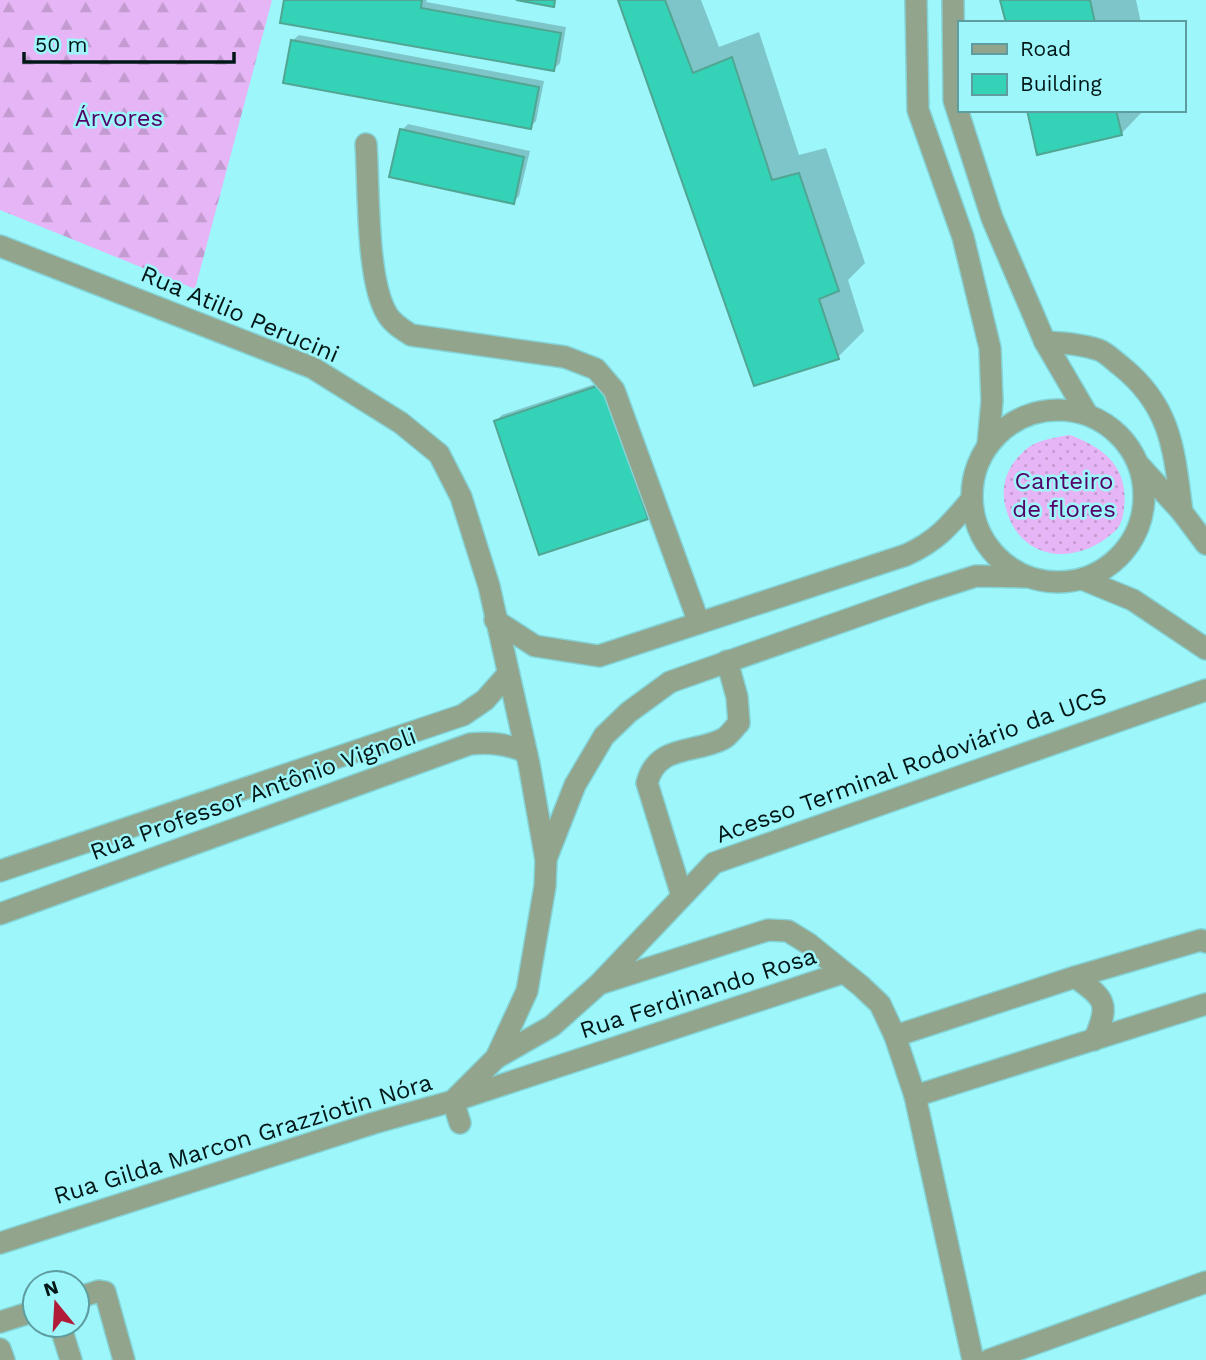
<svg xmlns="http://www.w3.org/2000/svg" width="1206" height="1360" viewBox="0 0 1206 1360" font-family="'Work Sans',sans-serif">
  <defs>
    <pattern id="forest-firs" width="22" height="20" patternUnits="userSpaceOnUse" patternTransform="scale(1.75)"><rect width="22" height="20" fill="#e6b5f5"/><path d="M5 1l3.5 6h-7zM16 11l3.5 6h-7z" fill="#c49bd1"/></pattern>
    <pattern id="garden-dots" width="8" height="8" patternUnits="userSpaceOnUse" patternTransform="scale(1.75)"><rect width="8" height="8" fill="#e6b5f5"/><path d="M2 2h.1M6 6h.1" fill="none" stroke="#c49bd1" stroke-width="1.8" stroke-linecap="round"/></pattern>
  </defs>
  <rect width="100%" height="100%" fill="#9df7fa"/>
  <polygon fill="url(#forest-firs)" points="0,0 272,0 195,289 0,210"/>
  <path fill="url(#garden-dots)" d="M1070,435C1105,448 1129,468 1124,508C1123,518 1121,526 1114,532C1078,565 1023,563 1007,512C1001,494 1003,478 1014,462C1020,455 1026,448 1034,444C1045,439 1057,437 1070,435Z"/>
  <g fill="#0003">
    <polygon points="286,0 427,0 426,2 566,27 560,63 554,69"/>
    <polygon points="620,0 701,0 719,47 759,32 799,155 826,148 865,263 848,280 864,331 838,357"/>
    <polygon points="1002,0 1136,0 1141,23 1008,23"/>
    <polygon points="299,35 544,81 536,121 530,127 292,41"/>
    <polygon points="1028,110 1144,110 1121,134"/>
    <polygon points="408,124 530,151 519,196 513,202 402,130"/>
    <polygon points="610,379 653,511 647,517 496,421 502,415"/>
  </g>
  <g fill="#34d3b8" stroke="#51a593" stroke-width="2">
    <polygon points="284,0 422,0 421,8 561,33 554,71 280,23"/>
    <polygon points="516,0 555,0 554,7"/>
    <polygon points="618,0 665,0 693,73 732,57 772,180 799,173 839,291 819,299 839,359 754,386"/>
    <polygon points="1000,0 1090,0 1095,23 1006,23"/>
    <polygon points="291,40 539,87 531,129 283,83"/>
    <polygon points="1027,110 1116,110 1122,135 1037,155"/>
    <polygon points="400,129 524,157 514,204 389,177"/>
    <polygon points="603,384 648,519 539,555 494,421"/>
  </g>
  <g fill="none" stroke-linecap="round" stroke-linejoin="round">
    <defs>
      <g id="minor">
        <polyline points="916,0 918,110 963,237 990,348 992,401 988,444"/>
        <polyline points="953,0 954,100 992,218 1045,342 1087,414"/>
        <path d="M366,144C369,186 366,280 387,314C392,323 402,329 411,335L565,357L596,369L614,390L699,623"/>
        <polyline points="0,246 313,368 401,423 439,454 461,497 489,586 529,764 546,860 545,886 527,991 496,1058 453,1101"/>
        <path d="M1045,342C1063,343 1081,344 1099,350C1107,353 1114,361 1121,366C1172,407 1174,451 1182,512"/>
        <circle cx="1058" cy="496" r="86"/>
        <polyline points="1140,466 1182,512 1206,544"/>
        <polyline points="1082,579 1133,600 1206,649"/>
        <path d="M495,620L535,646L599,656L906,555C937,541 950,525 971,500"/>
        <polyline points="546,859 575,785 604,736 629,712 670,682 926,592 976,576 1028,577"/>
        <polyline points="0,871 463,715 485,700 508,674"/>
        <path d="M682,896L647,783C657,744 694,754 723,739C729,736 734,728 739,723L737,697L727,661"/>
        <path d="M0,914L470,744C491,742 507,744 526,752"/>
        <path d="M1075,977C1106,999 1110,1004 1094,1040"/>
        <polyline points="602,983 768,930 788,931 809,944 861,986 880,1004 895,1036 915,1096 973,1360"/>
        <polyline points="895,1036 1075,977 1201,940 1206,942"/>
        <polyline points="496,1058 552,1026 599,984 714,863 1206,690"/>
        <polyline points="915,1096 1206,1004"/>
        <polyline points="453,1101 460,1123"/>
        <polyline points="0,1243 374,1123 453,1101 842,973"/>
        <polyline points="77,1298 99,1291 105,1292 124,1360"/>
        <polyline points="0,1322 35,1311"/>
        <polyline points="60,1325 71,1360"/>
        <polyline points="0,1349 4,1360"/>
        <polyline points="989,1360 1206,1282"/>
      </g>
    </defs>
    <use href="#minor" stroke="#84d3d6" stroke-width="24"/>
    <use href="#minor" stroke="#92a48c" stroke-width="21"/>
  </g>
  <g text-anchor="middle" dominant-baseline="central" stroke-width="5" stroke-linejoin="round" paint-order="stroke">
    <g font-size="24" fill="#530166" stroke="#9df7fa">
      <text x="119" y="118">Árvores</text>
      <text x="1064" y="481">Canteiro<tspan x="1064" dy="28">de flores</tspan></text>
    </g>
    <g font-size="24" fill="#001617" stroke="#9df7fa">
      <text transform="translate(240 314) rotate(23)">Rua Atilio Perucini</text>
      <text transform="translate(911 765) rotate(-20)">Acesso Terminal Rodoviário da UCS</text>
      <text transform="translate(253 794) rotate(-20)">Rua Professor Antônio Vignoli</text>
      <text transform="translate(698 993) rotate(-18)">Rua Ferdinando Rosa</text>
      <text transform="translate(243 1139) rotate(-17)">Rua Gilda Marcon Grazziotin Nóra</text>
    </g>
  </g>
  <rect x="958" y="21" width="228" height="91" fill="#9df7fa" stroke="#5e9d9f" stroke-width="2"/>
  <rect x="972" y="44" width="35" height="10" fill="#92a48c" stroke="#5e9d9f" stroke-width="2"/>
  <text x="1020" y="56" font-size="21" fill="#001617">Road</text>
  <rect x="972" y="74" width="35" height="21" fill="#34d3b8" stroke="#5e9d9f" stroke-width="2"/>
  <text x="1020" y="91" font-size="21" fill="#001617">Building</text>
  <g transform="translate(56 1304) rotate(342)"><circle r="33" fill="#9df7fa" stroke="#5e9d9f" stroke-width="2"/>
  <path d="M0-5L12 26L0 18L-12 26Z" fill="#b01c38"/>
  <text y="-10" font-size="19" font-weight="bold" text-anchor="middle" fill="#001617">N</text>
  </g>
  <path d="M24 52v10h210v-10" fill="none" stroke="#001617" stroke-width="3.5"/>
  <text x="35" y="52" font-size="21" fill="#001617" stroke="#9df7fa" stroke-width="5" paint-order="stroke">50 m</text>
</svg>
